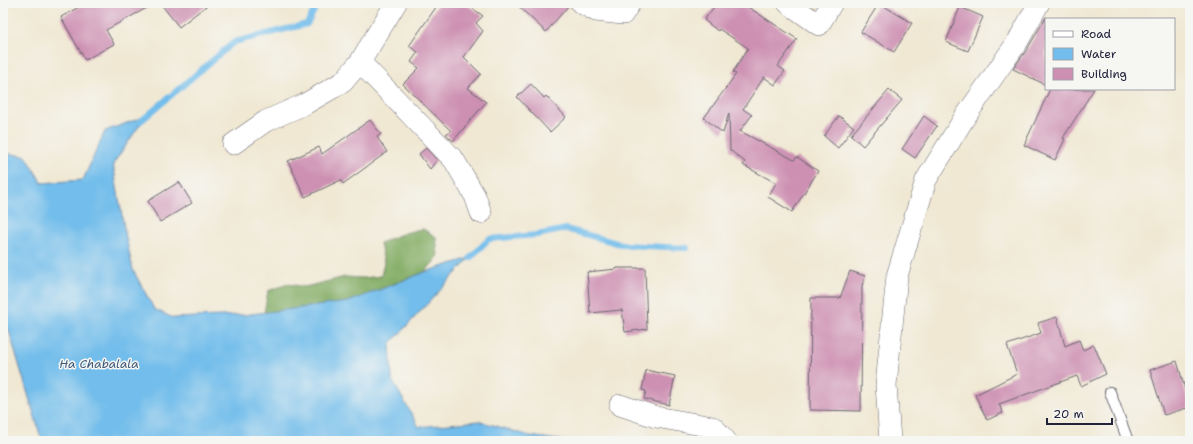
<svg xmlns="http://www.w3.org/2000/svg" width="1193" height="444" viewBox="0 0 1193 444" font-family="'Shantell Sans',sans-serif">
  <rect width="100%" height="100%" fill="#f6f6f2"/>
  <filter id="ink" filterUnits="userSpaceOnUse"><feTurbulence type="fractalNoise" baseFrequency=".025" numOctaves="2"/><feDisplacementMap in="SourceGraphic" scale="8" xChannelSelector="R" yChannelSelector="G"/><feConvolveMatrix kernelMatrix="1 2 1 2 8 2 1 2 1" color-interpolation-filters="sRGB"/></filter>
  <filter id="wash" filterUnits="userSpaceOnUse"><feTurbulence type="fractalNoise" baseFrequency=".012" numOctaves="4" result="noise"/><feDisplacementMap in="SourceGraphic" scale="16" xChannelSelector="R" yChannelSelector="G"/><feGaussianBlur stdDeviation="0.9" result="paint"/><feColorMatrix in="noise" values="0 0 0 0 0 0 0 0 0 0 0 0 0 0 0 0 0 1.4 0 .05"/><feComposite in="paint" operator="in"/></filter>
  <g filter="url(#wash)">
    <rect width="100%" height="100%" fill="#f0e8d3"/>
    <path fill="#81ab62" stroke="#52664e" d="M423,229L436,237L438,257L425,272L348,302L264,313L268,291L288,284L305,287L345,277L364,278L381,276L384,262L380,243C394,237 407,231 423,229Z"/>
    <polygon fill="#72bdeb" stroke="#4a7093" points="146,116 113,164 125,233 133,270 154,309 173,318 243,315 348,302 425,272 470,258 390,344 392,380 419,427 479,421 530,436 566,441 42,441 3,311 3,153 26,156 42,183 83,180 105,131"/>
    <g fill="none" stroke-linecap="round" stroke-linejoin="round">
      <g stroke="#72bdeb" stroke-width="6">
        <polyline points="141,121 234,42 307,24 318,3"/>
        <polyline points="470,258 489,239 537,235 566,229 624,245 687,248"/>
      </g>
    </g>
    <g id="blocks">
      <g fill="#cd90b2">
        <polygon points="86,3 156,3 106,30 114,44 85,60 61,17"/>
        <polygon points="160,3 210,3 179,27"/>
        <polygon points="439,3 465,3 483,16 476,23 483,31 464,57 481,74 468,88 486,102 453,141 446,134 451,131 403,84 419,68 411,62 418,52 409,46"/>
        <polygon points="515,3 569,3 569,5 546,32"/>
        <polygon points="717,3 742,3 797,39 778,66 785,71 775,85 764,77 743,109 752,115 740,131 794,160 797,157 818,171 792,212 768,197 776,183 743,165 745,162 730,150 729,113 723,133 704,118 736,74 733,72 748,48 719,29 718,31 704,20"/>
        <polygon points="879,3 912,23 894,52 861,32"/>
        <polygon points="960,7 983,17 968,51 946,42"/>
        <polygon points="1046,17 1046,85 1013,69 1028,48"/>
        <polygon points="531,84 544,98 546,96 566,117 550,132 517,97"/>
        <polygon points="1050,89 1094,89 1063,138 1065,139 1055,160 1024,145"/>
        <polygon points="889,90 902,100 863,146 851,135"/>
        <polygon points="839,116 854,127 838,148 824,136"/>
        <polygon points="924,116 937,126 915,158 902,149"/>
        <polygon points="370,120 381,134 377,137 387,152 343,184 341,180 305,197 288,161 319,147 322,154"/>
        <polygon points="426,148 437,160 430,169 419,154"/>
        <polygon points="179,182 192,203 160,222 148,201"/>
        <polygon points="617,268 645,268 647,329 625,332 622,310 590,313 587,272 617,269"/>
        <polygon points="850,271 865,276 862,286 861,411 810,410 811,298 840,298"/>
        <polygon points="1057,317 1065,346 1079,340 1083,350 1094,345 1106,374 1081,386 1077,376 999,404 1003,413 987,420 975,395 1017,374 1007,345 1041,333 1038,323"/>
        <polygon points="1177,361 1190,407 1164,415 1150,370"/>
        <polygon points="646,370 675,376 669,405 644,399 646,391 642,390"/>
      </g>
    </g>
  </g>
  <g filter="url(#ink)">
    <use href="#blocks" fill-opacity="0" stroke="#6a6770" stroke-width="1"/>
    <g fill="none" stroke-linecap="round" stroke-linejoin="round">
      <defs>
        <polyline id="lane" points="1110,392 1128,441"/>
        <g id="street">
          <polyline points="581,3 596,11 623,14 630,3"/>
          <polyline points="788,3 819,25 832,3"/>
          <polyline points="360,62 454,160 475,196 481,213"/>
          <polyline points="233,144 266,121 305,104 343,82 360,62 396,3"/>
          <polyline points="620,405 656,417 713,427 726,441"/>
          <polyline points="890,441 886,385 897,276 926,180 965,117 1018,41 1039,3"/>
        </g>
      </defs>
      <use href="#lane" stroke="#6a6770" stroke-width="12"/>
      <use href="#street" stroke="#6a6770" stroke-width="22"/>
      <use href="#lane" stroke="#fff" stroke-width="10"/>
      <use href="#street" stroke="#fff" stroke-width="21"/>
    </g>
  </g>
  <g text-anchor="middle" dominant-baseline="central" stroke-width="3" stroke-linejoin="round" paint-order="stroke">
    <g font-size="12" font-style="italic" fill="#3e5879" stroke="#f6f6f2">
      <text x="99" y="364">Ha Chabalala</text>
    </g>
  </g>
  <rect width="1193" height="444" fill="none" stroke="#f6f6f2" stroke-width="16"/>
  <rect x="1045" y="18" width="130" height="72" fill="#f6f6f2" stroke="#a1a1a9"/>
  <rect x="1053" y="31" width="20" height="6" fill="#ffffff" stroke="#a1a1a9"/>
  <text x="1081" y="38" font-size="12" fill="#22223b">Road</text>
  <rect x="1053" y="48" width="20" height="12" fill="#72bdeb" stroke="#a1a1a9"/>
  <text x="1081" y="58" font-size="12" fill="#22223b">Water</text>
  <rect x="1053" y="68" width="20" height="12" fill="#cd90b2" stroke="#a1a1a9"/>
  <text x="1081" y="78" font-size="12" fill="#22223b">Building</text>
  <path d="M1047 418v6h65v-6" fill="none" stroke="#22223b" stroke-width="2"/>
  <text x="1053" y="418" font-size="12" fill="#22223b" stroke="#f6f6f2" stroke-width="3" paint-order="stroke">20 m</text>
</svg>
